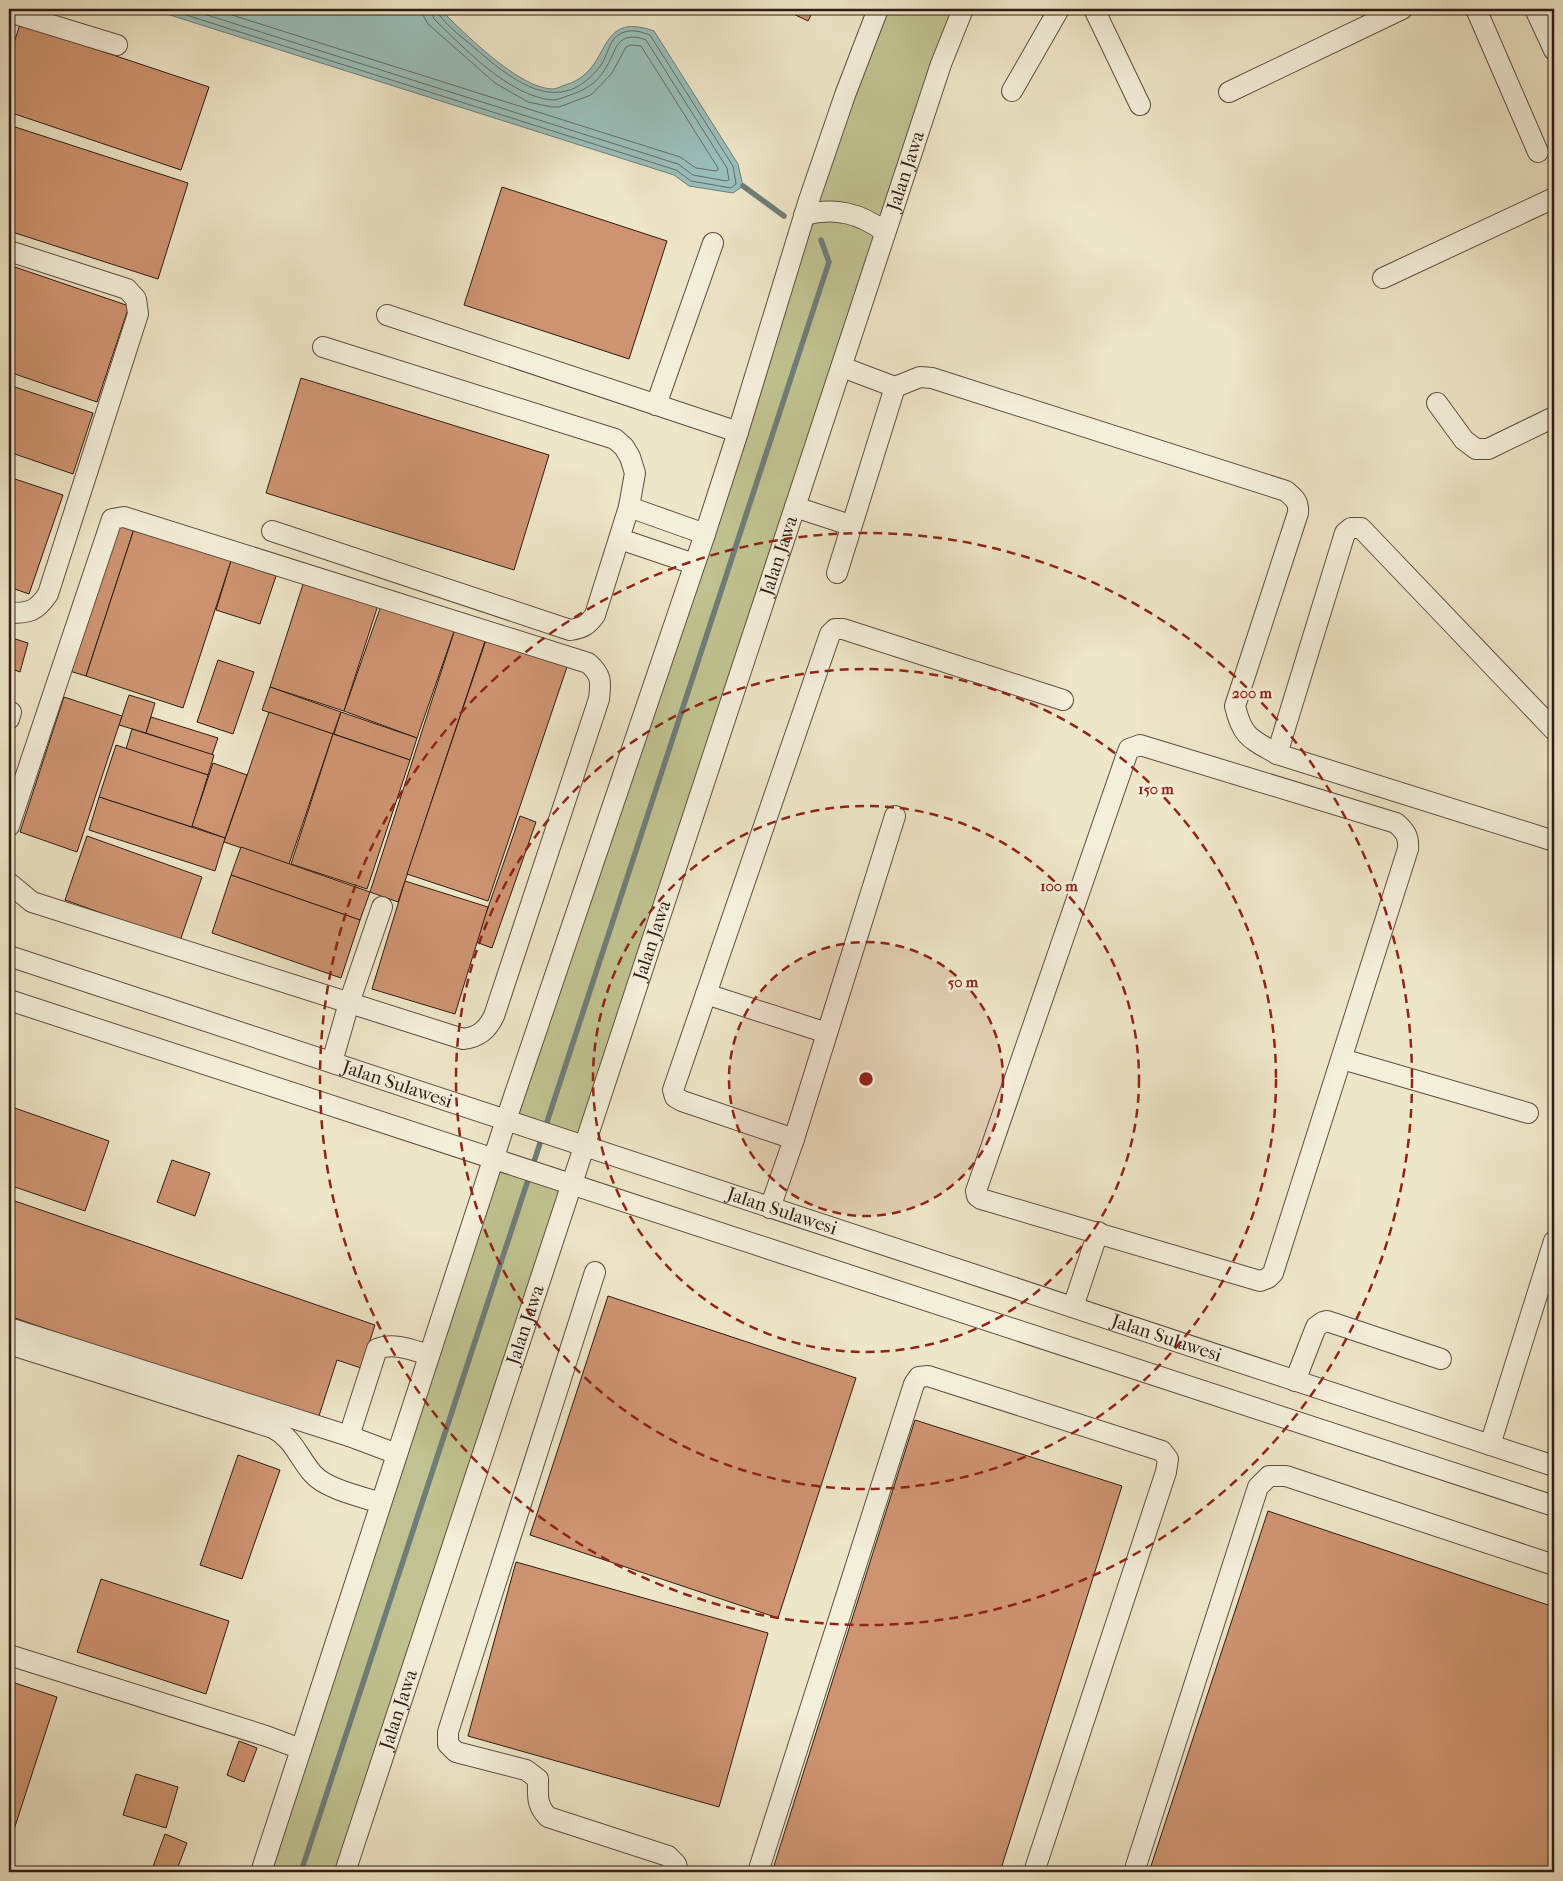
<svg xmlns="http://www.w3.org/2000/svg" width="1563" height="1881" viewBox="0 0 1563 1881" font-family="'IM FELL French Canon',serif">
  <rect width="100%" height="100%" fill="#eee6c8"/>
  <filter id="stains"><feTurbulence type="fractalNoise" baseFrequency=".004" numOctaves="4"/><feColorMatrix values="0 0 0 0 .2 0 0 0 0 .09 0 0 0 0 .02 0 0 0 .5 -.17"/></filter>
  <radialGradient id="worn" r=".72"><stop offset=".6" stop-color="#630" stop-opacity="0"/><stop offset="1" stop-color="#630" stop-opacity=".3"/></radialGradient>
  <g fill="#c0c391" stroke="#786f52">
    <polygon points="879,9 963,9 583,1146 506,1120"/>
    <polygon points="493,1159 570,1184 345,1872 261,1872"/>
  </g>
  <path fill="#9abeba" stroke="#6f7d78" d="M151,9H440C463,32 520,90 554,89C558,88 564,85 568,84C613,69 595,10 654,31L738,164L743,186L733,193L689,186L674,175Z"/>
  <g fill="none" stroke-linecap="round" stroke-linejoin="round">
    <g stroke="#646c67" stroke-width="1">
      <path d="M167,9L676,170L691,181L731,188L736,184L733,166L650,35C639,31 629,28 618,35C609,41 607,57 601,65C561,119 514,82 476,49C467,41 438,20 437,9"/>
      <path d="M188,9L678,164L693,175L726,181L729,180L727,168L646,40C639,37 628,35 621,41C615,46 612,58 608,64C598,83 586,90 567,96C562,98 557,100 552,100C509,96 464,48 434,19L430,9"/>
      <polyline points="213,9 680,157 696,168 716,171 718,170 718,168 641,46 631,45 626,47 612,73 591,95 559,107 552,107 528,102 495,83 428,24 424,17 423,9"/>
    </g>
    <g stroke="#6f7d78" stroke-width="5.5">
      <polyline points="743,186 784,216"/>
      <polyline points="301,1872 829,262 821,240"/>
    </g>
  </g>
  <g fill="#ce9471" stroke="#2f1b14">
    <polygon points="783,9 814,9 808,21"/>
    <polygon points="20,24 209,87 181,170 9,112 9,59"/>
    <polygon points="9,125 188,183 158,279 9,231"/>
    <polygon points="502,187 667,241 629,359 464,305"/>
    <polygon points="9,265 129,306 97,402 9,372"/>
    <polygon points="301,378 549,455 514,570 266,493"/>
    <polygon points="9,385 93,413 73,474 9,452"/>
    <polygon points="9,477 63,495 29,594 9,587"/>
    <polygon points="111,521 134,529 86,676 63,669"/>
    <polygon points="134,529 231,561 183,708 86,676"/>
    <polygon points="231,561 276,576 260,624 216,610"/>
    <polygon points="305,578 379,602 344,711 270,687"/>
    <polygon points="383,600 456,626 417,738 344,711"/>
    <polygon points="456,626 487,635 398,902 370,892"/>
    <polygon points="9,637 28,643 20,672 9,668"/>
    <polygon points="487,637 568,664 488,901 407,874"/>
    <polygon points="218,660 254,672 233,734 197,722"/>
    <polygon points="270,687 341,712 333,734 262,710"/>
    <polygon points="129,695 155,703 146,733 119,725"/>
    <polygon points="64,697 122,716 77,852 20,832"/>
    <polygon points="269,712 333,734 289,864 224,842"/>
    <polygon points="341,712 417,738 410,760 334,734"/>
    <polygon points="151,717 218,738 212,755 146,733"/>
    <polygon points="132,729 214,755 208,775 126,749"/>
    <polygon points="333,734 410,760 367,889 291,864"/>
    <polygon points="116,745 208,775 192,827 99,797"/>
    <polygon points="213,763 247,775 225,838 192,826"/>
    <polygon points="99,797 225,838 215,871 89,830"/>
    <polygon points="520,816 536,822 492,948 476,942"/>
    <polygon points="87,836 202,877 180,941 65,900"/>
    <polygon points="241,847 370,892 360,920 231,875"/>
    <polygon points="231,875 360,920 341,978 212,933"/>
    <polygon points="405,881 488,907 455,1014 372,989"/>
    <polygon points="9,1106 109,1141 85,1211 9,1185"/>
    <polygon points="172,1160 210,1173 195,1216 157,1202"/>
    <polygon points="9,1199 375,1325 361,1368 337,1360 317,1422 9,1316"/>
    <polygon points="608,1296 856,1378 778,1618 530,1535"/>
    <polygon points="915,1420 1122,1486 1000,1872 772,1872"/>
    <polygon points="238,1455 280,1470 242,1579 200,1565"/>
    <polygon points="1268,1511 1554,1607 1554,1872 1149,1872"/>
    <polygon points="516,1562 768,1633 719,1807 468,1736"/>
    <polygon points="101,1579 229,1621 206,1694 77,1652"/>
    <polygon points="9,1681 57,1697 9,1845"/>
    <polygon points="239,1741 257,1748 244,1782 227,1775"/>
    <polygon points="136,1774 178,1787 166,1828 123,1815"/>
    <polygon points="165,1834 187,1843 176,1872 151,1872"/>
  </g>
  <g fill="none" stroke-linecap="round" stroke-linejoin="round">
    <defs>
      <g id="minor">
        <polyline points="1094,9 1140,105"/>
        <polyline points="1476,9 1538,152"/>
        <polyline points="1535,9 1554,50"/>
        <polyline points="9,12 117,45"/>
        <polyline points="1012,91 1059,9"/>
        <polyline points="1229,92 1402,9"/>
        <path d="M804,215C835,207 860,213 885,232"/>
        <path d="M9,251L127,289L136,299L138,314L48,594C36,612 29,613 9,613"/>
        <polyline points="1383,278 1554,198"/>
        <polyline points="387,315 738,432"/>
        <polyline points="842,367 895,387"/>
        <polyline points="1437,403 1464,440 1476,449 1488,449 1554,417"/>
        <polyline points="656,405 713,243"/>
        <polyline points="629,507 705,534"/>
        <polyline points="795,507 850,525"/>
        <path d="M272,531L570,630C583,628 588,625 595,615L629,507L635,473L630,457L624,447L615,439L323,347"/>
        <polyline points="620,539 694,564"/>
        <path d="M837,573L895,387L920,377L932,378L1286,491C1294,498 1299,501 1298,513L1235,706C1242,737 1251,739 1277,754L1554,841"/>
        <polyline points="9,719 11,712"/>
        <path d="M1140,745L1396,823C1405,831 1409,836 1408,849L1273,1273L1268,1278L1260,1281L981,1199L977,1196L976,1191L1127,754L1129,749Z"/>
        <polyline points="1277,754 1345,533 1351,528 1361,528 1554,730"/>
        <path d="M9,826L112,519L124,517L588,663C602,675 601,682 599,699L494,1016C487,1030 479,1037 463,1039L32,902L9,883"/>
        <path id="s1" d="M9,956L1554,1466"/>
        <polyline points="706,994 827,1033"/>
        <polyline points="9,1000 1554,1506"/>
        <polyline points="1342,1059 1528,1113"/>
        <polyline points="332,1062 349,1003 382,907"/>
        <polyline points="794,1139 682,1101 675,1097 673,1090 830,634 835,629 843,629 1063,700"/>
        <polyline points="770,1208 794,1139 895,816"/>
        <path d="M595,1272L448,1732V1744L456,1752L526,1770L538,1779C538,1796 536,1805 548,1817L668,1856L676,1864L678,1872"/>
        <polyline points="1073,1307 1098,1232"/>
        <path d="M9,1328L349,1436L377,1349C394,1342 412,1350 429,1355"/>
        <path d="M9,1344L273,1428C294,1439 298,1457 313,1474C326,1489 362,1497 381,1503"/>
        <polyline points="1295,1381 1316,1327 1323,1322 1327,1321 1441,1359"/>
        <polyline points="349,1436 397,1454"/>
        <polyline points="1490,1445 1554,1241"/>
        <polyline points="9,1655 266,1736 301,1749"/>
        <polyline points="261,1872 506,1120 705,534 738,432 809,200 845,95 878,9"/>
        <path id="s2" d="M345,1872L941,64L963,9"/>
        <polyline points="758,1872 914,1384 919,1377 928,1376 1162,1451 1168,1459 1166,1472 1034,1872"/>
        <polyline points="1134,1872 1258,1487 1269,1476 1286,1476 1554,1565"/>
      </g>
    </defs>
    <use href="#minor" stroke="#5f4e41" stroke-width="22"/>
    <use href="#minor" stroke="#f4efdb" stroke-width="20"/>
  </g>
  <circle cx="866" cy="1079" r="137" fill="#8f2418" fill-opacity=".12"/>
  <g fill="none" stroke="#8f2418" stroke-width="2.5" stroke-dasharray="9 6">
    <circle cx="866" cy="1079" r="137"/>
    <circle cx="866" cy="1079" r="273"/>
    <circle cx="866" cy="1079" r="410"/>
    <circle cx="866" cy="1079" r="546"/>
  </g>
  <g text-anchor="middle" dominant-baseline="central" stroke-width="5" stroke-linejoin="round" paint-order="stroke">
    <g font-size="19" fill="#2f1b14" stroke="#f4efdb">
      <text stroke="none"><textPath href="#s2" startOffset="1791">Jalan Jawa</textPath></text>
      <text stroke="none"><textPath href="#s2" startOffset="1386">Jalan Jawa</textPath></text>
      <text stroke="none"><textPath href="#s2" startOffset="981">Jalan Jawa</textPath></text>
      <text stroke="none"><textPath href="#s1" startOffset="409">Jalan Sulawesi</textPath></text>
      <text stroke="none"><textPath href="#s1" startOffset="814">Jalan Sulawesi</textPath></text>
      <text stroke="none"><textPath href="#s2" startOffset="576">Jalan Jawa</textPath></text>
      <text stroke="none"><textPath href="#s1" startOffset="1219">Jalan Sulawesi</textPath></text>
      <text stroke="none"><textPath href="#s2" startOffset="171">Jalan Jawa</textPath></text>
    </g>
  </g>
  <circle cx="866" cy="1079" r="8" fill="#8f2418" stroke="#f4efdb" stroke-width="2.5"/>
  <g font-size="15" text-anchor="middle" font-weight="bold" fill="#8f2418" stroke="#f4efdb" stroke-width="5" stroke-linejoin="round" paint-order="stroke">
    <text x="1252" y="698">200 m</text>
    <text x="1156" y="794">150 m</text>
    <text x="1059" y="891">100 m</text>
    <text x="963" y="987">50 m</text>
  </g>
  <rect width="1563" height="1881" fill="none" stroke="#eee6c8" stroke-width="30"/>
  <rect x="10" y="10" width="1543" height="1861" fill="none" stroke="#2f1b14" stroke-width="2.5"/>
  <rect x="15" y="15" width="1533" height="1851" fill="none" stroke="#2f1b14"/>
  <rect width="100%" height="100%" filter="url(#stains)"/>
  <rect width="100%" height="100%" fill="url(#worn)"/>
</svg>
